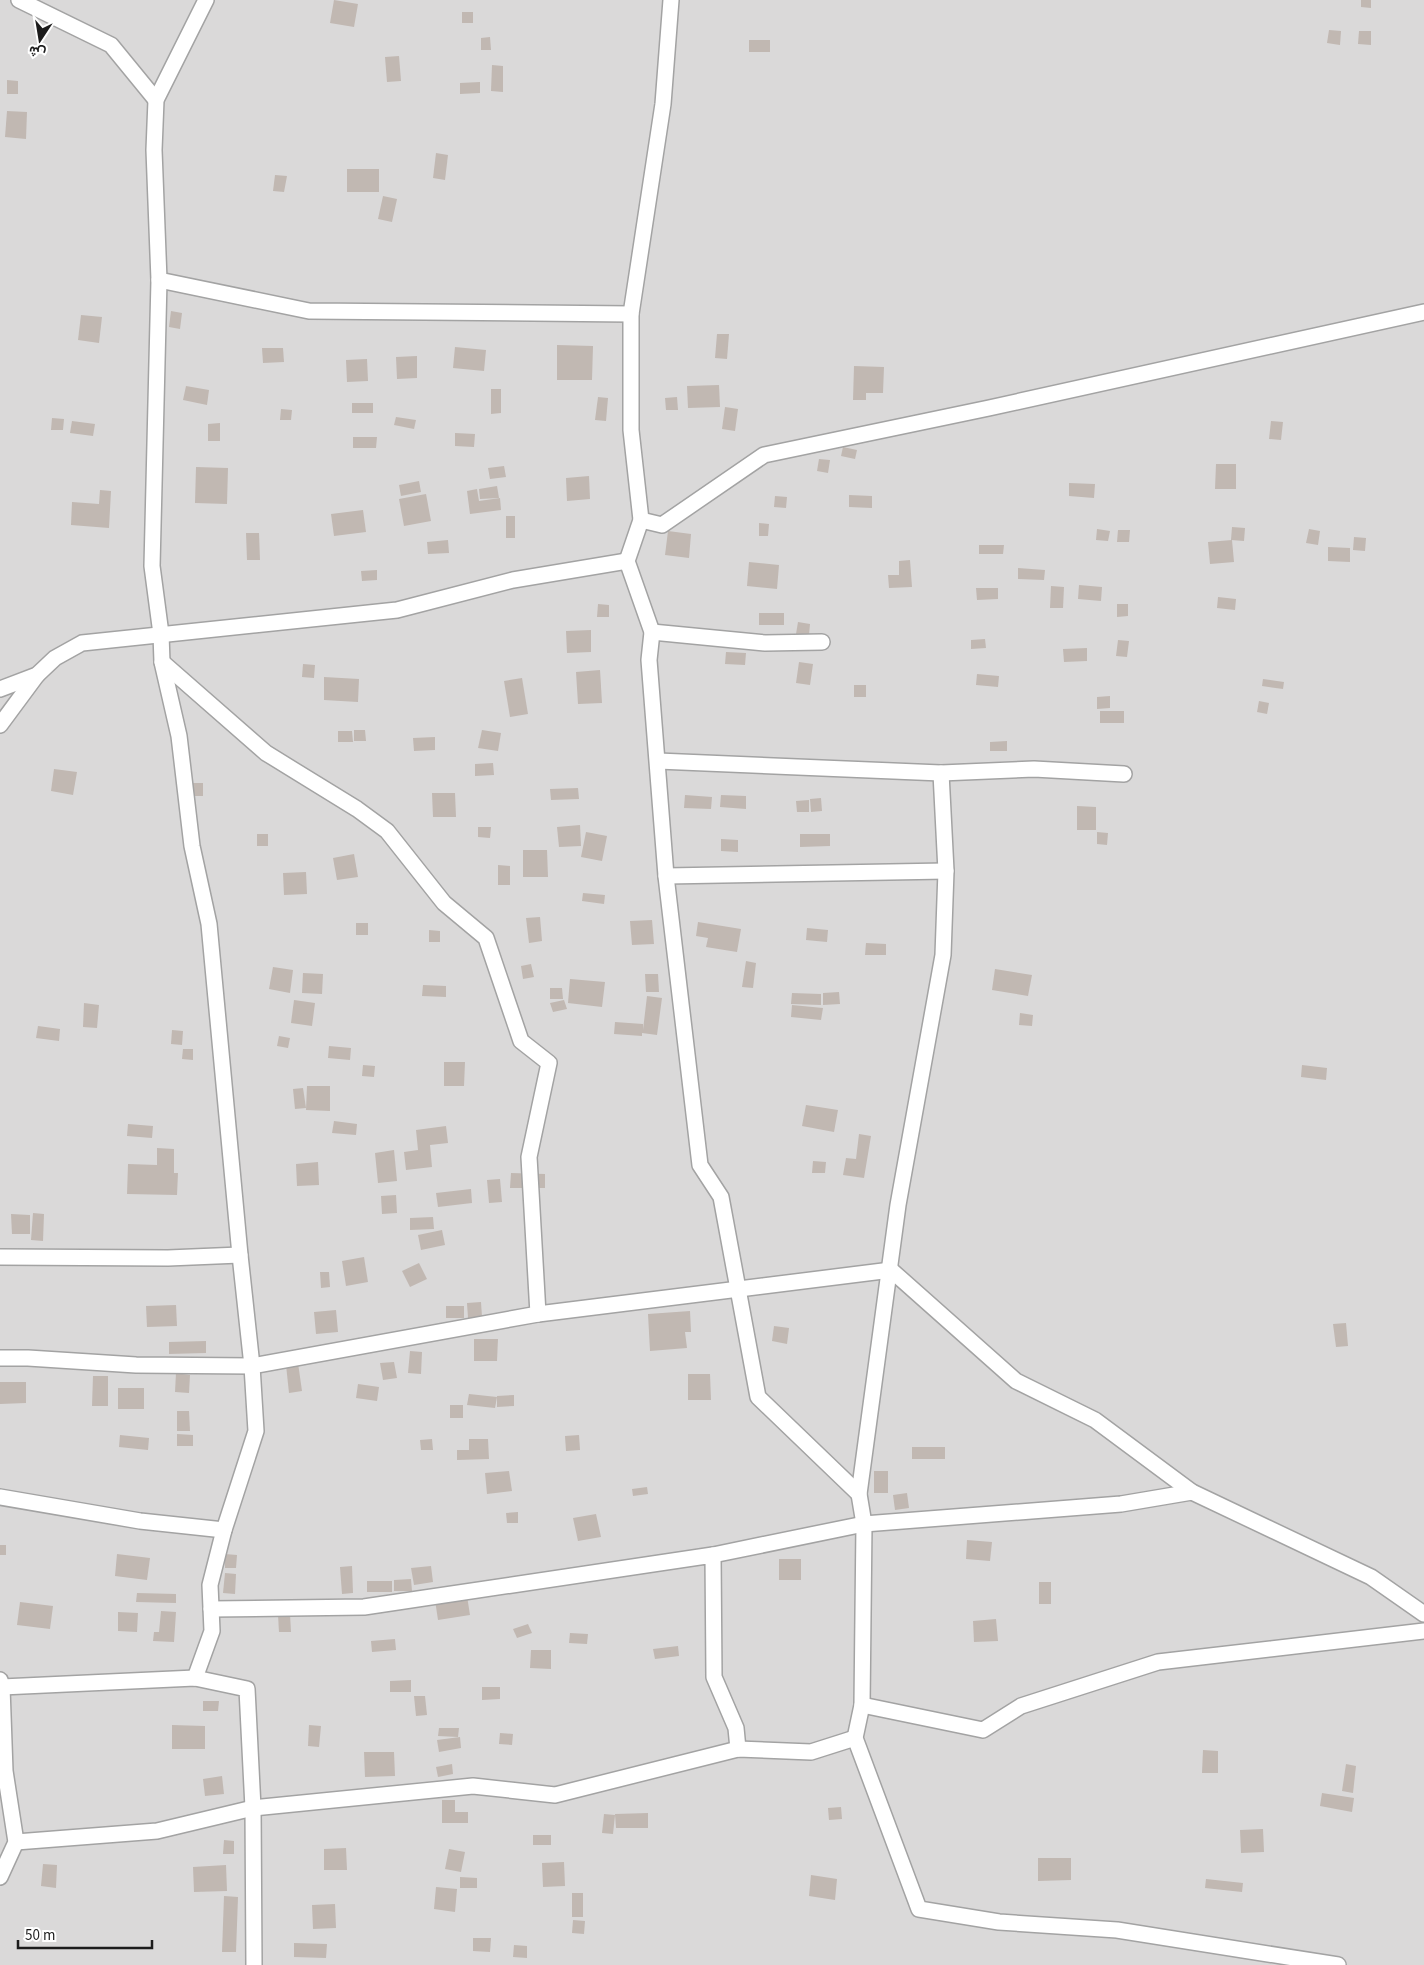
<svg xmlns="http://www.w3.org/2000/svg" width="1424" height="1965" viewBox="0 0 1424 1965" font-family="'Source Sans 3',Vazirmatn,sans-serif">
  <rect width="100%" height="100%" fill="#ede9e2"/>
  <rect fill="#dad9d9" x="0" y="0" width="1424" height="1965"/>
  <g fill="#c1b8b2">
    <polygon points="334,0 358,4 354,27 330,23"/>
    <polygon points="1361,0 1371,0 1371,8 1361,7"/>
    <rect x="462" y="12" width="11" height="11"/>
    <polygon points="1329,30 1341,31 1340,45 1327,43"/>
    <polygon points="1359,31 1371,31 1371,45 1358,44"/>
    <polygon points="490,37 491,50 481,50 481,38"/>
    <rect x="749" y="40" width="21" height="12"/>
    <polygon points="399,56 401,81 387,82 385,57"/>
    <polygon points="492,65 503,66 503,92 491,91"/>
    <polygon points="7,80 18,81 18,94 7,94"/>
    <polygon points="480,82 480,93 460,94 460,83"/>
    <polygon points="7,111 27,112 26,139 5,137"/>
    <polygon points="436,153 448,155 445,180 433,178"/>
    <rect x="347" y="169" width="32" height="23"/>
    <polygon points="275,175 287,176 284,192 273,191"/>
    <polygon points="383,196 397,199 392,222 378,219"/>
    <polygon points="171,311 182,313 180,329 169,327"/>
    <polygon points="81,315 102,317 99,343 78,340"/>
    <polygon points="717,334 729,334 727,359 715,358"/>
    <polygon points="557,345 593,346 592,380 557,380"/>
    <polygon points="455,347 486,350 484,371 453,368"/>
    <polygon points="262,348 283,348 284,362 263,363"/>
    <polygon points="417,356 417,378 397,379 396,357"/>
    <polygon points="367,359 368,381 347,382 346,360"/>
    <polygon points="854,366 884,367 883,393 866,393 866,400 853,400"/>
    <polygon points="719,385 720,407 688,408 687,386"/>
    <polygon points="186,386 209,390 207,405 183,400"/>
    <polygon points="491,389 501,389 501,413 491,414"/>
    <polygon points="598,397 608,398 606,421 595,420"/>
    <polygon points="677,397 678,410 666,410 665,398"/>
    <rect x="352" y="403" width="21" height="10"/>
    <polygon points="725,407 738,409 735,431 722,429"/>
    <polygon points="281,409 292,410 291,420 280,420"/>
    <polygon points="396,417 416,420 414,429 394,425"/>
    <polygon points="52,418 64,419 63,430 51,430"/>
    <polygon points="72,421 95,424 93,436 70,433"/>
    <polygon points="1271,421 1283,422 1281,440 1269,439"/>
    <polygon points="220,423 220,441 208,441 208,424"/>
    <polygon points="455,433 475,434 474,447 455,446"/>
    <polygon points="353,437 377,437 376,448 353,448"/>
    <polygon points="843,447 857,450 855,459 841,456"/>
    <polygon points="819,459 830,460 828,473 817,471"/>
    <polygon points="1216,464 1236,464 1236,489 1215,489"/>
    <polygon points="504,466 506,477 490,479 488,468"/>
    <polygon points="196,467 228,468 227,504 195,503"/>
    <polygon points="589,476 590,499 567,501 566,478"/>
    <polygon points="419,481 421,492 401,496 399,485"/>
    <polygon points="1069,483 1095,484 1094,498 1069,496"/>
    <polygon points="497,486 499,498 480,499 479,489"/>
    <polygon points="477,489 479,501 500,498 501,510 470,514 467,491"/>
    <polygon points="100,490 111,491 109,528 71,525 72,502 99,504"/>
    <polygon points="426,494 431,521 404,526 399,499"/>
    <polygon points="849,495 872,496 872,508 849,507"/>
    <polygon points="775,496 787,497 786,508 774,507"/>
    <polygon points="363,510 366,532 334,536 331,514"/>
    <rect x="506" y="516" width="9" height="22"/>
    <polygon points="759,523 769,524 768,536 759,536"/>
    <polygon points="1232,527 1245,528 1244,541 1231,540"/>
    <polygon points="1097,529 1110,531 1108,541 1096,540"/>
    <polygon points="1309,529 1320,531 1318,545 1306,543"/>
    <polygon points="1118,530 1130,530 1129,542 1117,542"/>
    <polygon points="668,531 691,534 689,558 665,555"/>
    <polygon points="246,533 259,533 260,560 247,560"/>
    <polygon points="1354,537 1366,538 1365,551 1353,550"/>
    <polygon points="448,540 449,553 428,554 427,542"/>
    <polygon points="1232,540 1234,562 1210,564 1208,542"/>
    <polygon points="979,545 1004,545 1003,554 979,554"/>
    <polygon points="1328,547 1350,548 1350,562 1328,561"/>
    <polygon points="910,560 912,587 889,588 888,575 899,575 899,561"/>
    <polygon points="749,562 779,565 777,589 747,586"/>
    <polygon points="1018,568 1045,570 1044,580 1018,579"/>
    <polygon points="377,570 377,580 362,581 361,571"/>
    <polygon points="1079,585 1102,587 1101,601 1078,599"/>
    <polygon points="1051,586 1064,587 1063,608 1050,608"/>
    <polygon points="976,588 998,588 998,599 977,600"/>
    <polygon points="1218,597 1236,599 1235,610 1217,608"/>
    <polygon points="598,604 609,605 609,617 597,617"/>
    <polygon points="1117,604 1128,604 1128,616 1117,617"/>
    <rect x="759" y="613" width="25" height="12"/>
    <polygon points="798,622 810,624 809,635 796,634"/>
    <polygon points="591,630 591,652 567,653 566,631"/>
    <polygon points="985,639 986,648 971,649 971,640"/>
    <polygon points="1118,640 1129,641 1127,657 1116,656"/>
    <polygon points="1087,648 1087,661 1064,662 1063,649"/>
    <polygon points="726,652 746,653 745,665 725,664"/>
    <polygon points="799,662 813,664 810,685 796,683"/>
    <polygon points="303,664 315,665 314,678 302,677"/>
    <polygon points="600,670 602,703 578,704 576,672"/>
    <polygon points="977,674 999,676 998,687 976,685"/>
    <polygon points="324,677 359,679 358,702 324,700"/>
    <polygon points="522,678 528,714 510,717 504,681"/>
    <polygon points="1263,679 1284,682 1283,689 1262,686"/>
    <rect x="854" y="685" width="12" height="12"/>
    <polygon points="1110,696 1110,708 1097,709 1097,697"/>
    <polygon points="1259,701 1269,703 1267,714 1257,712"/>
    <rect x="1100" y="711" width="24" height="12"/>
    <polygon points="354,730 365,730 366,741 354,741"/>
    <polygon points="482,730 501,733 498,751 478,748"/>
    <polygon points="338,731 352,731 353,742 338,742"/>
    <polygon points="435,737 435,750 414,751 413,738"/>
    <polygon points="1007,741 1007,751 990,751 990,742"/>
    <polygon points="493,763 494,775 475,776 475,764"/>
    <polygon points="54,769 77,772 73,795 51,791"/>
    <polygon points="191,783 203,783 203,796 192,796"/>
    <polygon points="578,788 579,799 551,800 550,789"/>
    <polygon points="432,793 455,793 456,817 433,817"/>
    <polygon points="685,795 712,797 711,809 684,808"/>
    <polygon points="721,795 746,796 746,809 720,807"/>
    <polygon points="821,798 822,811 811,812 810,799"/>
    <polygon points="809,800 809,812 797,812 796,801"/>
    <polygon points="1077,806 1096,807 1096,830 1077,830"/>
    <polygon points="580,825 581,846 559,847 557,827"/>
    <polygon points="478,827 491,827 490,838 478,837"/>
    <polygon points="586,832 607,836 602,861 581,857"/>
    <polygon points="1097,832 1108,833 1107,845 1097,844"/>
    <rect x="257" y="834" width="11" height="12"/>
    <polygon points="800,834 830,834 830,846 800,847"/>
    <polygon points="721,839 738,840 738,852 721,851"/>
    <polygon points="523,850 547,850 548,877 523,877"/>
    <polygon points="354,854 358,877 337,880 333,858"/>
    <polygon points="498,865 510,866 510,885 498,885"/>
    <polygon points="306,872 307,894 284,895 283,873"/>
    <polygon points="583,893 605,895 604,904 582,901"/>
    <polygon points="540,917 542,941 529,943 526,918"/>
    <polygon points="652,920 654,944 632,945 630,921"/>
    <polygon points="698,922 741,929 737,952 706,947 708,938 696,936"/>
    <rect x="356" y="923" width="12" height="12"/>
    <polygon points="807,928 828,930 827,942 806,940"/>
    <polygon points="429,930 440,931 440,942 429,942"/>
    <polygon points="866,943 886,944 886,955 865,955"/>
    <polygon points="746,961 756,963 753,988 742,987"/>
    <polygon points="531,964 534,977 523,979 521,966"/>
    <polygon points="273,967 293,970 290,993 269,989"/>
    <polygon points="995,969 1032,975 1028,996 992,990"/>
    <polygon points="303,973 323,974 322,994 302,993"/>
    <polygon points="645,974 658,974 659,992 646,992"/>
    <polygon points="570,979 605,982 602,1007 568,1003"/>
    <polygon points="423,985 446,986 446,997 422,996"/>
    <polygon points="550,988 562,988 563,999 550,999"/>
    <polygon points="839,992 840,1004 823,1005 823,993"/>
    <polygon points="792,993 821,994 821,1005 791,1004"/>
    <polygon points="647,996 662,998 657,1035 642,1033 642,1036 614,1034 615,1022 643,1024 643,1030"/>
    <polygon points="294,1000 315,1003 312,1026 291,1023"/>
    <polygon points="564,1000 567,1009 553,1012 550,1003"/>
    <polygon points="84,1003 99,1005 97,1028 83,1027"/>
    <polygon points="792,1005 823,1008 821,1020 791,1017"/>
    <polygon points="1020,1013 1033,1015 1032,1026 1019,1025"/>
    <polygon points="38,1026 60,1029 59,1041 36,1038"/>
    <polygon points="172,1030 183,1031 182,1045 171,1044"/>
    <polygon points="279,1036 290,1038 288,1048 277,1046"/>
    <polygon points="329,1046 351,1048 350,1060 328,1058"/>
    <polygon points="183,1049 193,1049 193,1060 182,1059"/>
    <polygon points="444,1062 465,1062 464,1086 444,1086"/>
    <polygon points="363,1065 375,1066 374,1077 362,1076"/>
    <polygon points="1302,1065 1327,1068 1326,1080 1301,1077"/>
    <polygon points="307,1086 330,1086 330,1111 306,1110"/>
    <polygon points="303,1088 306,1108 295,1109 293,1089"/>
    <polygon points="806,1105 838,1110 834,1132 802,1126"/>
    <polygon points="334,1121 357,1124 356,1135 332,1133"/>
    <polygon points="128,1124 153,1126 152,1138 127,1136"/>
    <polygon points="446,1126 448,1143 430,1145 432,1167 406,1170 404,1152 418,1150 416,1130"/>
    <polygon points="859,1134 871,1136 864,1178 843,1175 846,1158 856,1159"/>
    <polygon points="157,1148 174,1149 174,1173 178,1173 177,1195 127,1194 128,1164 157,1165"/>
    <polygon points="394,1150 397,1181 378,1183 375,1153"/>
    <polygon points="813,1161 826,1162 825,1173 812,1173"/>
    <polygon points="318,1162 319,1185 297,1186 296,1164"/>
    <polygon points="511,1173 545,1174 545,1188 510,1188"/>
    <polygon points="500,1179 502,1202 489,1203 487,1180"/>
    <polygon points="471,1189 472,1203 438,1207 436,1193"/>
    <polygon points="396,1195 397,1213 382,1214 381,1196"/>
    <polygon points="33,1213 44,1214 43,1241 31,1240"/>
    <polygon points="11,1214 30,1215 30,1234 12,1234"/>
    <polygon points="433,1217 434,1229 410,1230 410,1218"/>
    <polygon points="442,1230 445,1245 421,1250 418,1235"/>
    <polygon points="364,1257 368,1282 346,1286 342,1261"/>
    <polygon points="419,1263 427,1279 410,1287 402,1271"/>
    <polygon points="320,1272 329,1272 330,1287 321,1288"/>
    <polygon points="481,1302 482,1317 468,1318 467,1303"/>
    <polygon points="176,1305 177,1326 147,1327 146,1306"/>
    <rect x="446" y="1306" width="18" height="12"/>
    <polygon points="336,1310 338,1332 316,1334 314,1312"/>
    <polygon points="690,1311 691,1332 685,1332 687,1348 650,1351 648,1314"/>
    <polygon points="1346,1323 1348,1346 1336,1347 1333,1324"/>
    <polygon points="774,1326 789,1328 787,1344 772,1341"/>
    <polygon points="474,1339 498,1339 497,1361 474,1361"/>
    <polygon points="206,1341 206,1353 169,1354 169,1342"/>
    <polygon points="410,1351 422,1352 421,1374 408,1373"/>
    <polygon points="394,1362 397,1378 383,1380 380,1363"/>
    <polygon points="298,1363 302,1391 289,1393 286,1365"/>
    <polygon points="176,1373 190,1375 189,1393 175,1392"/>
    <polygon points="688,1374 710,1374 711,1400 688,1400"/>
    <polygon points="93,1376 108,1376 108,1406 92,1406"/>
    <polygon points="0,1382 26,1382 26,1403 0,1404"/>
    <polygon points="358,1384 379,1387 377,1401 356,1398"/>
    <rect x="118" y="1388" width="26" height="21"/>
    <polygon points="469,1394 497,1397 495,1408 467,1405"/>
    <polygon points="514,1395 514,1406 497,1407 497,1396"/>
    <rect x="450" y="1405" width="13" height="13"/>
    <polygon points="177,1411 189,1411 190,1431 177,1431"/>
    <polygon points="177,1434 193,1435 193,1446 177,1446"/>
    <polygon points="120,1435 149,1438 148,1450 119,1447"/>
    <polygon points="579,1435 580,1450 566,1451 565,1436"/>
    <polygon points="432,1439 433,1450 421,1450 420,1440"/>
    <polygon points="469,1439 488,1439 489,1459 457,1460 457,1450 469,1450"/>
    <rect x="912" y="1447" width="33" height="12"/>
    <polygon points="509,1471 512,1491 487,1494 485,1473"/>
    <rect x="874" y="1471" width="14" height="22"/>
    <polygon points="647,1487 648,1494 633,1496 632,1489"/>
    <polygon points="907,1493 909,1508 895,1510 893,1495"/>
    <polygon points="518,1512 518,1523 507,1523 506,1513"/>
    <polygon points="596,1514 601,1537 578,1541 573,1518"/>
    <polygon points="967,1540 992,1542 990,1561 966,1559"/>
    <rect x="0" y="1545" width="6" height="10"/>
    <polygon points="117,1554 150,1558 147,1580 115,1576"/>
    <polygon points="225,1554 237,1555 236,1568 225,1568"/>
    <rect x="779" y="1559" width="22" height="21"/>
    <polygon points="352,1566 353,1593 342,1594 340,1567"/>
    <polygon points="431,1566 433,1582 414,1585 411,1568"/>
    <polygon points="225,1573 236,1574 235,1594 223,1593"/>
    <polygon points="411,1579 412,1591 394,1591 394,1580"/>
    <rect x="367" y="1581" width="25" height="11"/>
    <rect x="1039" y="1582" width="12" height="22"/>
    <polygon points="137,1593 176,1594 176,1603 136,1602"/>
    <polygon points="467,1596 470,1615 438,1620 435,1600"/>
    <polygon points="20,1602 53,1606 50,1629 17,1625"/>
    <polygon points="161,1611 176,1612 174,1642 153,1641 154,1632 159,1632"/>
    <polygon points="118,1612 138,1613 137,1632 118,1631"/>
    <polygon points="290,1614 291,1632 279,1632 278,1615"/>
    <polygon points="996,1619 998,1641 974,1642 973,1621"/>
    <polygon points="528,1624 532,1633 517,1638 513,1629"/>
    <polygon points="570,1633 588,1634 587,1644 569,1643"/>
    <polygon points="395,1639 396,1650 372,1652 371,1641"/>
    <polygon points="678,1646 679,1656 655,1659 653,1649"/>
    <polygon points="531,1650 551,1650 551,1669 530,1668"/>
    <polygon points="411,1680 411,1692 390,1692 390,1681"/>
    <polygon points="482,1687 500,1687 500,1699 482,1700"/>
    <polygon points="414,1696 425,1696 427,1715 416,1716"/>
    <polygon points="203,1701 219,1701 218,1711 203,1711"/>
    <polygon points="172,1725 205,1726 205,1749 172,1749"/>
    <polygon points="309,1725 321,1726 319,1747 308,1746"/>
    <polygon points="439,1728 459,1728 458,1737 438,1736"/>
    <polygon points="500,1733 513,1734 512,1745 499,1744"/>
    <polygon points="460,1737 461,1748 439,1752 437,1740"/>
    <polygon points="1203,1750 1218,1751 1218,1773 1202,1773"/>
    <polygon points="364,1752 394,1752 395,1776 365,1777"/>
    <polygon points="452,1764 453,1774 438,1777 436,1767"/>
    <polygon points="1346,1764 1356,1766 1353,1793 1342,1791"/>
    <polygon points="222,1776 224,1794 205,1796 203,1779"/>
    <polygon points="1322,1793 1354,1798 1352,1812 1320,1806"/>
    <polygon points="442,1800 455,1800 455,1812 468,1812 468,1823 442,1823"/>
    <polygon points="841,1807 842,1819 829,1820 828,1808"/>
    <polygon points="648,1813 648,1828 616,1828 615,1814"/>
    <polygon points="604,1814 615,1815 613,1834 602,1833"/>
    <polygon points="1263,1829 1264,1852 1241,1853 1240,1830"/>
    <rect x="533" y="1835" width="18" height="10"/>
    <polygon points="224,1840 234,1841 234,1854 223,1854"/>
    <polygon points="346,1848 347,1870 324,1870 324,1849"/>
    <polygon points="449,1849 465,1852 461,1872 445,1869"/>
    <polygon points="1038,1858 1071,1858 1071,1880 1038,1881"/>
    <polygon points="564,1862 565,1886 543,1887 542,1863"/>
    <polygon points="43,1864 57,1865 56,1888 41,1886"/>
    <polygon points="226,1865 227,1891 194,1892 193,1867"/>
    <polygon points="811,1875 837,1879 835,1900 809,1896"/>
    <polygon points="460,1877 477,1878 477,1888 460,1888"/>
    <polygon points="1206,1879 1243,1883 1242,1892 1205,1888"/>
    <polygon points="436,1887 457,1889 455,1912 434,1909"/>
    <rect x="572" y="1893" width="11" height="24"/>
    <polygon points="224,1896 238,1897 236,1952 222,1952"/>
    <polygon points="335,1904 336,1928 313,1929 312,1905"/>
    <polygon points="573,1920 585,1921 584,1934 572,1933"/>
    <polygon points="473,1938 491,1938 490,1952 473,1951"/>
    <polygon points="294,1943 327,1944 326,1958 294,1957"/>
    <polygon points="514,1945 527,1946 527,1958 513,1957"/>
  </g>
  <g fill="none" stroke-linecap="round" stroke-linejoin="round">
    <defs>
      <g id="minor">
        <polyline points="19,0 111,45 156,100"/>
        <polyline points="671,0 663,104 631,314 631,430 641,520 627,561 652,632 649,660 666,876 700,1165 721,1197 758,1397 859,1494"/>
        <polyline points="159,280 309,311 631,314"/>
        <polyline points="641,520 662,525 764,455 989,408 1424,312"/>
        <polyline points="652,632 765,643 822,642"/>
        <polyline points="0,689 37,675 55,658 82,643 397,610 513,580 627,561"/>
        <polyline points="0,725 37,675"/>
        <polyline points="658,761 941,773 1034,769 1124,774"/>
        <polyline points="941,773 946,871 943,955 898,1205 859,1494 864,1524 862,1705 855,1738 919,1909 999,1922 1117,1930 1338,1965"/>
        <polyline points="666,876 946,871"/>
        <polyline points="0,1257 168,1258 240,1255"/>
        <polyline points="538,1314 891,1270 1016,1381 1095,1420 1192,1492 1371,1577 1424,1614"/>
        <polyline points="0,1358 28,1358 136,1365 252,1366 538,1314 529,1157 549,1063 521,1041 486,938 444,903 387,831 357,809 266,753 162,662"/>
        <polyline points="0,1497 140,1521 224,1530"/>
        <polyline points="713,1555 864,1524 1121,1504 1192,1492"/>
        <polyline points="211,1609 364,1607 713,1555 714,1677 736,1728 738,1749"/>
        <polyline points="195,1678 212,1631 210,1585 224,1530 256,1431 252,1366 240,1255 209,924 192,846 179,736 162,662 161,634 152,566 159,280 154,150 156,100 206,0"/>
        <polyline points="0,1680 2,1687 5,1771 16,1842 0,1877"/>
        <polyline points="2,1687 195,1678 247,1689 253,1808 254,1965"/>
        <polyline points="862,1705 983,1730 1021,1706 1158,1662 1424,1631"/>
        <polyline points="16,1842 157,1831 253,1808 473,1786 555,1795 738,1749 811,1752 855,1738"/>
      </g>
    </defs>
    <use href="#minor" stroke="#a3a3a3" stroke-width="18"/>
    <use href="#minor" stroke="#fff" stroke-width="15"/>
  </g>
  <g transform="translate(40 40) rotate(192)" stroke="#ffffff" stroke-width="4" paint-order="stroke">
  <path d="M0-4L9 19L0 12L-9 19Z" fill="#1c1c1c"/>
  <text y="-8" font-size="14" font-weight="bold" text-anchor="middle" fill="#1c1c1c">ش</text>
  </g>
  <path d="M18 1940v8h134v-8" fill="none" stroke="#1c1c1c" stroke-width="2.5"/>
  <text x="25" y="1940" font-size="15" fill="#1c1c1c" stroke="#ffffff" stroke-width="4" paint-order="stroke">50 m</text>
</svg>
